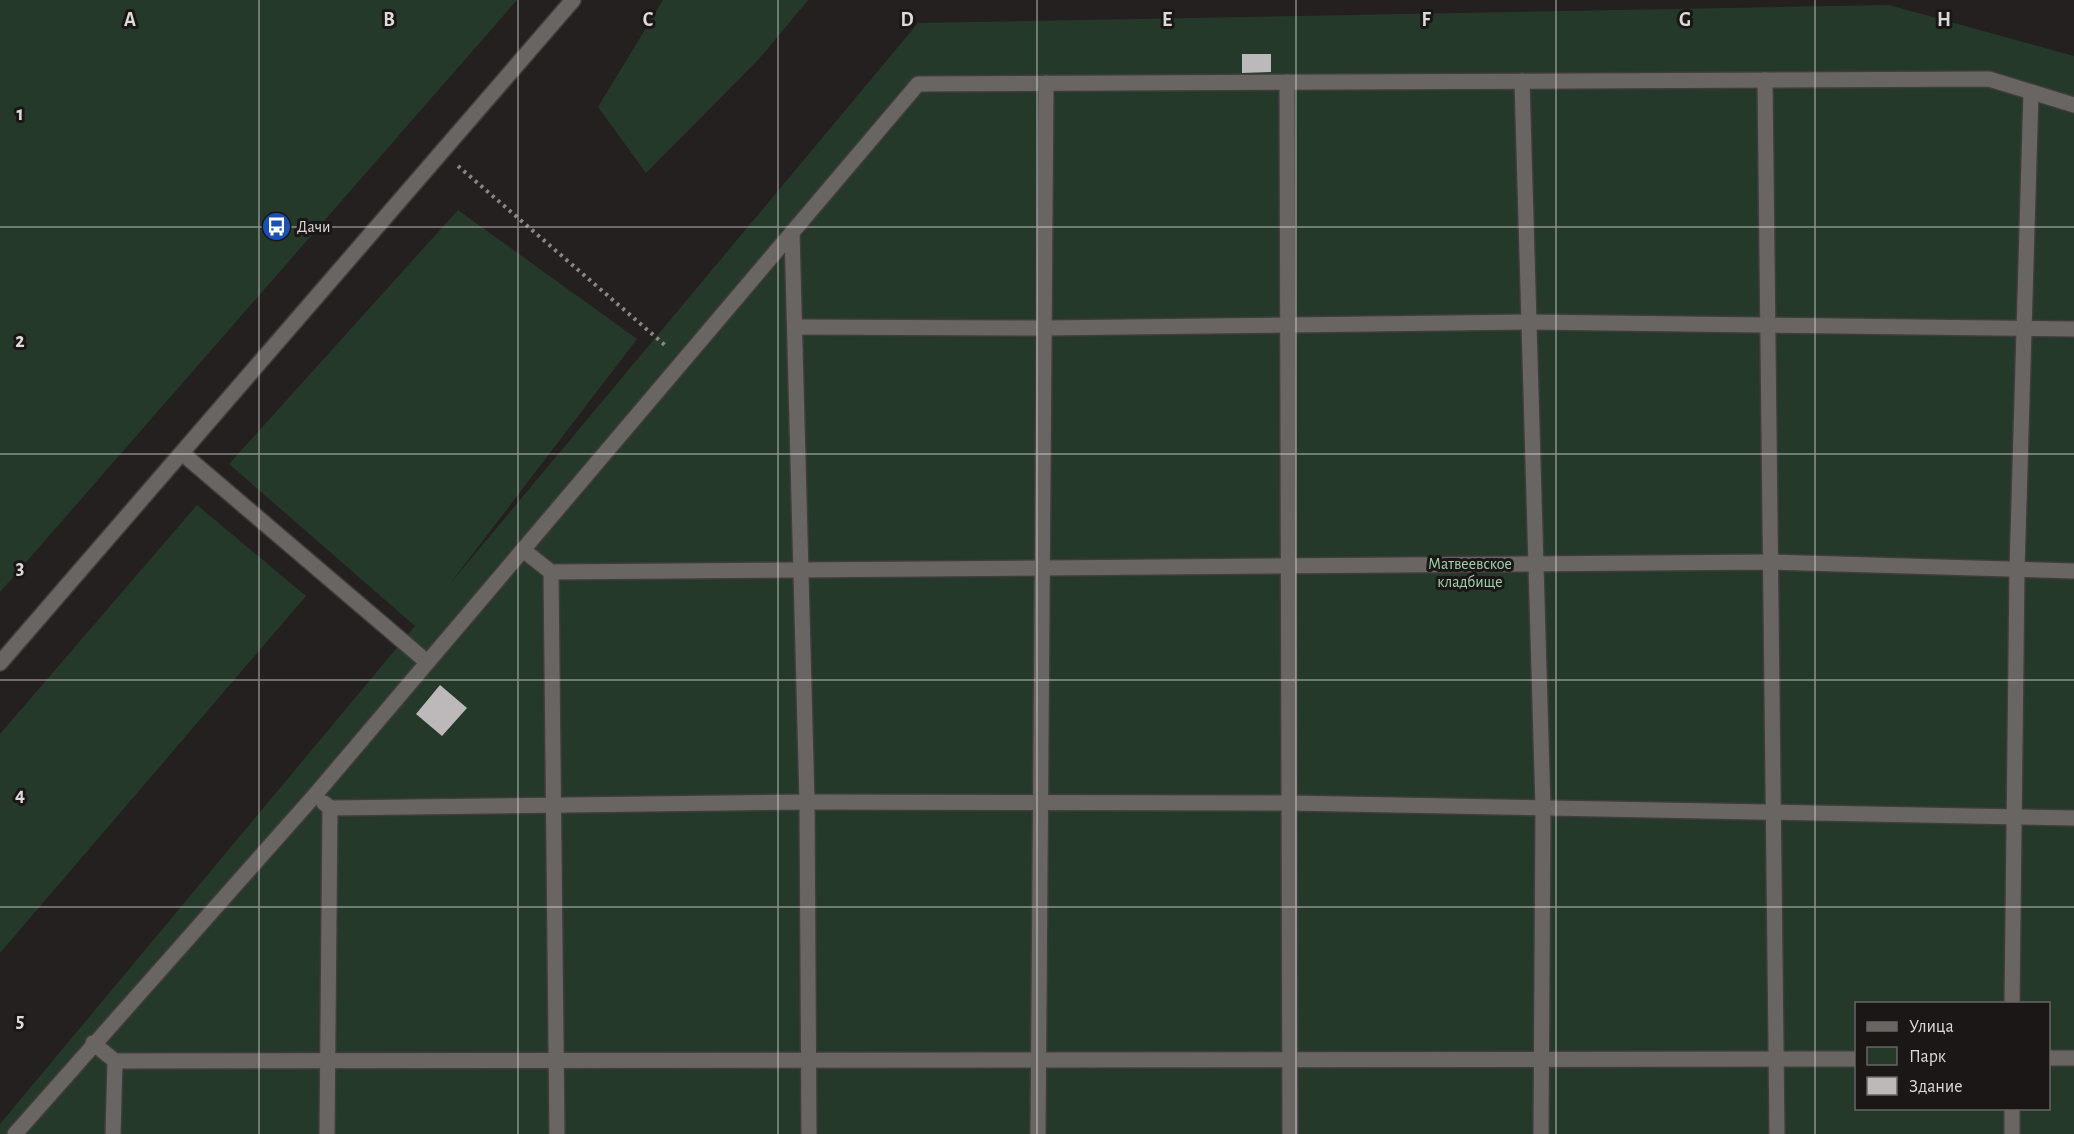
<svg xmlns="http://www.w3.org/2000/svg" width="2074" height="1134" viewBox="0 0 2074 1134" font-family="'Alegreya Sans',sans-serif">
  <rect width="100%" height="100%" fill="#24201f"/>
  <g fill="#25392b" fill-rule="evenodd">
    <polygon points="0,0 517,0 0,592"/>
    <polygon points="663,0 808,0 759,59 646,173 598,107"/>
    <path d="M1889,5L2074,56V1134H0V1124L415,626L229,464L458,210L637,339L449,585L918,23ZM1856,1004H2048V1108H1856Z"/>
    <polygon points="197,505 306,596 0,953 0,734"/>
  </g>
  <g fill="#bdb8ba">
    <polygon points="1242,54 1271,54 1271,72 1242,73"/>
    <polygon points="440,685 467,708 442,736 416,714"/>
  </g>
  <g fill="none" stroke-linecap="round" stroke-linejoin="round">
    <defs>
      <g id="minor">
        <polyline points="1765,80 1777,1134"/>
        <polyline points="1522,81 1543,808 1541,1134"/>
        <polyline points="1287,82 1290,1134"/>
        <polyline points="792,232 807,802 809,1134"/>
        <polyline points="795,327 1044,328 1531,322 2074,329"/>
        <polyline points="182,453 427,662"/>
        <polyline points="523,550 551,572 1770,562 2074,571"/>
        <polyline points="551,572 557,1134"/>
        <polyline points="0,663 573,0"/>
        <polyline points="324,803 330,808 327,1134"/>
        <polyline points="330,808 807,802 1290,803 2074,818"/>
        <polyline points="2012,1004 2017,570 2031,92"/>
        <polyline points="93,1043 115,1061 113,1134"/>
        <polyline points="2048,1058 2074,1058"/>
        <polyline points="115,1061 1856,1059"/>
        <polyline points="2012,1108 2012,1134"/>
        <polyline points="15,1134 315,795 918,84 1989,79 2074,105"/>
        <polyline points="1038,1134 1046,83"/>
      </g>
    </defs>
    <use href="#minor" stroke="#3f3c3b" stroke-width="18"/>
    <polyline stroke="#898685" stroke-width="4" stroke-dasharray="3 4.5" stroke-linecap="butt" points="458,166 666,346"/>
    <use href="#minor" stroke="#696563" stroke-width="15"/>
  </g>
  <path fill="none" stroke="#dddbda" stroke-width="1.5" stroke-opacity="0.55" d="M259,0V1134M518,0V1134M778,0V1134M1037,0V1134M1296,0V1134M1556,0V1134M1815,0V1134M0,227H2074M0,454H2074M0,680H2074M0,907H2074"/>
  <defs>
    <symbol id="bus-disc" viewBox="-11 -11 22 22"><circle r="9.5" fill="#1a4fb4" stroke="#1a1716"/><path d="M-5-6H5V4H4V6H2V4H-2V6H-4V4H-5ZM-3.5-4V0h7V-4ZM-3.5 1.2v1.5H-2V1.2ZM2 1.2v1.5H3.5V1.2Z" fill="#fff"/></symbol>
  </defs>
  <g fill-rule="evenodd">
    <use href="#bus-disc" x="260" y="210" width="33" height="33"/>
  </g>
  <g text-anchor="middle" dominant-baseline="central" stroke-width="6" stroke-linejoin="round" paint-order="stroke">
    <g font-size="16" fill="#dddbda" stroke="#1a1716" text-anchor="start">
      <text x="297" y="227">Дачи</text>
    </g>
    <g font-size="16" fill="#a3d4af" stroke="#1a1716">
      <text x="1470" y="564">Матвеевское<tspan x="1470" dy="18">кладбище</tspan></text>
    </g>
  </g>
  <g font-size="20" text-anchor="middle" font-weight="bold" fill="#dddbda" stroke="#1a1716" stroke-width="6" stroke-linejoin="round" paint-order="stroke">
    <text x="130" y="26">A</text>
    <text x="389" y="26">B</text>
    <text x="648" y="26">C</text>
    <text x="907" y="26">D</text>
    <text x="1167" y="26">E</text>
    <text x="1426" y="26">F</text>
    <text x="1685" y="26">G</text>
    <text x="1944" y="26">H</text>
    <text x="20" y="120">1</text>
    <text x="20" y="347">2</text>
    <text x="20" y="574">3</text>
    <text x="20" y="801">4</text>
    <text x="20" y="1027">5</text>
  </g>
  <rect x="1855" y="1002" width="195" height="108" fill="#1a1716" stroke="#686564" stroke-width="1.5"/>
  <rect x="1867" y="1022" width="30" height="9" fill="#696563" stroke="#686564" stroke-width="1.5"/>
  <text x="1909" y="1032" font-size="18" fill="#dddbda">Улица</text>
  <rect x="1867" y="1047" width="30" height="18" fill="#25392b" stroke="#686564" stroke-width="1.5"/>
  <text x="1909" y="1062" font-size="18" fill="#dddbda">Парк</text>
  <rect x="1867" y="1077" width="30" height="18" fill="#bdb8ba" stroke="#686564" stroke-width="1.5"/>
  <text x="1909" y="1092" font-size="18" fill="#dddbda">Здание</text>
</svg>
